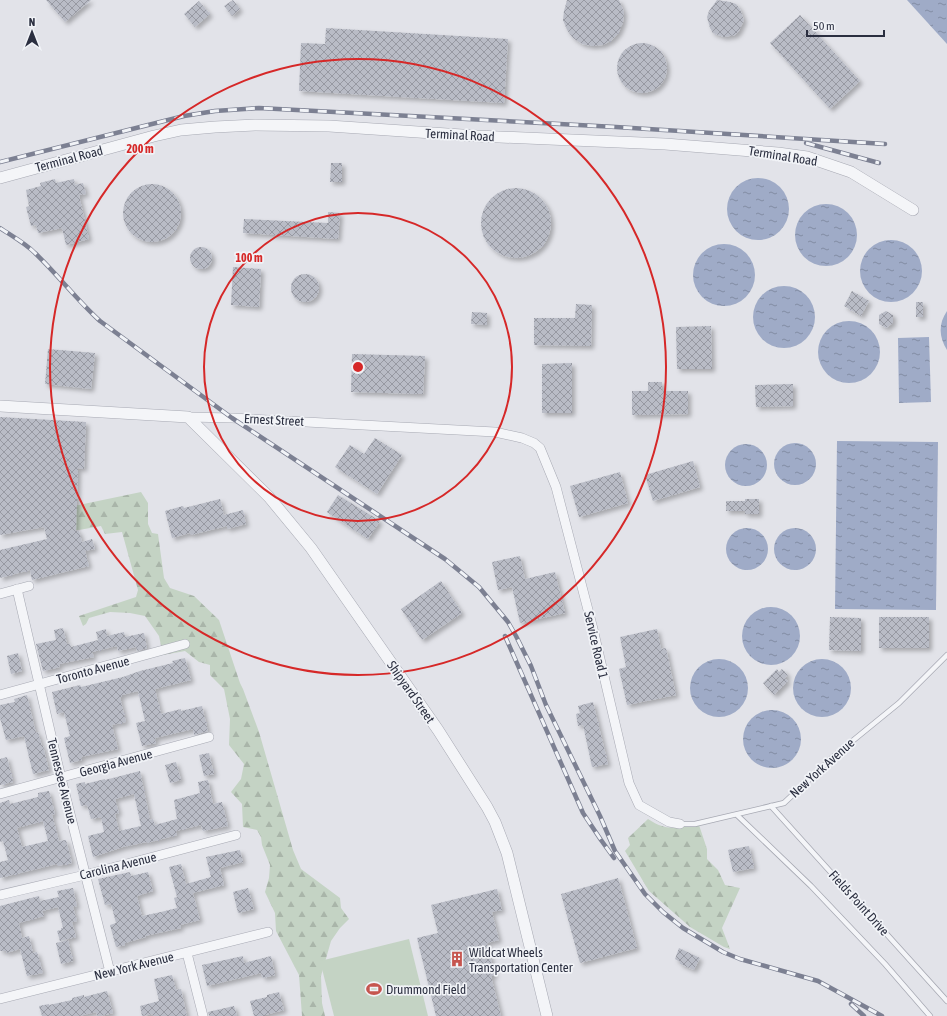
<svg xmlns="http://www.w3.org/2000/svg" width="947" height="1016" viewBox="0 0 947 1016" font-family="'Asap Condensed',sans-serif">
  <defs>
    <pattern id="forest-firs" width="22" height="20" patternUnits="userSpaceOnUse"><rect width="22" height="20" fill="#c4d3c4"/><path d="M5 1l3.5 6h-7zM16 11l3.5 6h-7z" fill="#a9b5a9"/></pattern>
    <pattern id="water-ripples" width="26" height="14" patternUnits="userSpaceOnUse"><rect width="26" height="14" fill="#9fabc7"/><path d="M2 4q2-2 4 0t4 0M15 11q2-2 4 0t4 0" fill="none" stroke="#828ca3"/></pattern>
    <pattern id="building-cross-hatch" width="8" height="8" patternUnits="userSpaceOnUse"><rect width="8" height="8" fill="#b9bcc6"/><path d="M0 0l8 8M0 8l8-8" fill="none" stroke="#9799a2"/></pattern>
    <filter id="shadow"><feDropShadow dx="3" dy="3" stdDeviation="2" flood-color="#0004"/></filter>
  </defs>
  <rect width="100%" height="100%" fill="#e2e3e9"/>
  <g fill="url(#forest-firs)">
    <polygon points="141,492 148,503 148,524 152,533 158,534 164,578 170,588 194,596 219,620 240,683 243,689 259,732 293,850 301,869 340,898 341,908 349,919 340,928 331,941 321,976 322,1003 325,1016 302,1016 299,975 276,931 275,913 265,892 269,878 270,865 262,845 261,837 257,830 243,827 242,804 231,792 241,779 244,764 229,745 230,719 224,689 210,675 210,665 199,662 185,651 163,655 159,636 145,616 130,613 110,612 89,618 86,624 83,626 79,616 136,597 138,590 122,532 105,534 101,526 79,530 58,529 74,506"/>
    <path d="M648,819C669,833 676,826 699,825L707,849V859L718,870L725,885L740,888L722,928L730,949L724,947L690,927L649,891L625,851L630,845L628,838Z"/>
  </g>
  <polygon fill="#c4d3c4" points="409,939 428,1016 334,1016 320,961"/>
  <g fill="url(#water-ripples)">
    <polygon points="907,0 947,0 947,44"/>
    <circle cx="758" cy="209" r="31"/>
    <circle cx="826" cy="235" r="31"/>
    <circle cx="891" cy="271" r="31"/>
    <circle cx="724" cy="275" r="31"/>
    <circle cx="784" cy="317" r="31"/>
    <path d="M947,311V350C939,337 938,324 947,311Z"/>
    <circle cx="849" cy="352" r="31"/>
    <polygon points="929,337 931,402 899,403 898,338"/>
    <polygon points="837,441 938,442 936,610 835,609"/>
    <circle cx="795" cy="464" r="21"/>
    <circle cx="746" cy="465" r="21"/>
    <circle cx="795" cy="549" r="21"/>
    <circle cx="747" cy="549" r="21"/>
    <circle cx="771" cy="636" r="29"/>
    <circle cx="822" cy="688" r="29"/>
    <circle cx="719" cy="688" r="29"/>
    <circle cx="772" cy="739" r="29"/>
  </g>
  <g fill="url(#building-cross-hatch)" fill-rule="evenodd" filter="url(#shadow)">
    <polygon points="46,0 91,0 65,22"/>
    <polygon points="233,0 240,9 232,16 224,6"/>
    <polygon points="567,0 619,0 624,12 623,22 619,32 612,40 603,45 592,46 582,44 573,38 567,30 563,20 564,11"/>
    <polygon points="717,0 730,2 736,4 740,9 744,20 739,31 735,35 724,37 713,33 710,28 707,17 709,11"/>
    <polygon points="199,1 210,14 195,27 184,14"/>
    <polygon points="800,15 860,81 830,109 770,43"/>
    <polygon points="326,28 508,39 504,103 299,91 301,43 325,44"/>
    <circle cx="642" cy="68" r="25"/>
    <polygon points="331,163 342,163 342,182 330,182"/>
    <polygon points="55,179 56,183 74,179 75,185 83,183 86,194 79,195 89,239 66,245 62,228 38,233 36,225 31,226 26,207 29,206 26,190 41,186 40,183"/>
    <circle cx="152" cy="213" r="29"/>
    <circle cx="516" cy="223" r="35"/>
    <polygon points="328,212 340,213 338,239 243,233 244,219 328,223"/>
    <circle cx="201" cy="258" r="11"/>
    <polygon points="233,267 261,269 259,307 231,305"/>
    <circle cx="305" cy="288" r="14"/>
    <polygon points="852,291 869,301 861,316 844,306"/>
    <rect x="916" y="302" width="7" height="15"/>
    <polygon points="576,304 592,305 591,346 534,345 534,318 575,318"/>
    <polygon points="886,311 893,315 893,323 886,328 879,324 879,315"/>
    <polygon points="472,312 487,313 487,325 471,324"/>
    <polygon points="711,326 712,369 677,369 676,327"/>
    <polygon points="48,349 95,353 91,389 45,384"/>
    <polygon points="352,354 425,356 423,394 351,392"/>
    <polygon points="572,363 572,413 542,413 542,364"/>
    <polygon points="648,382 662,382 662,391 688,391 688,414 632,415 632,391 648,391"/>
    <polygon points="793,384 793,406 756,407 755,385"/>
    <polygon points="0,417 86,422 84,469 78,468 76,531 79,531 82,542 92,539 95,549 85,551 89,566 32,580 30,570 0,578 0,550 47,539 44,527 0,535"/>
    <polygon points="375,438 402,455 377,494 335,467 350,445 364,454"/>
    <polygon points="693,461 700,487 653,501 645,475"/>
    <polygon points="620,472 628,503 579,517 570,486"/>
    <polygon points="338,495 380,521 368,539 327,512"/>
    <polygon points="220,499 224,515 243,510 246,524 227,529 227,526 191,535 190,533 172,538 165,511 183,506 184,508"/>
    <polygon points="745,499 759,499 759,514 745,514 745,511 726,511 726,501 745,501"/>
    <polygon points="520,556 525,579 555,572 565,613 520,623 512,587 498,590 492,562"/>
    <polygon points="441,581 462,613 422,640 401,609"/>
    <polygon points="830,617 861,618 861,651 829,650"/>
    <rect x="879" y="617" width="50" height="31"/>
    <polygon points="63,628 67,644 70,644 71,647 98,640 96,632 106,629 107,636 124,632 125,637 144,633 147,648 137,651 136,647 118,651 117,646 92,652 94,657 59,664 60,667 43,671 36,644 56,640 54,630"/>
    <polygon points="657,629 661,649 666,648 676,695 627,705 619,669 626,667 620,637"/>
    <polygon points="18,653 22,671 11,674 7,656"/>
    <polygon points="185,658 191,680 155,689 161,714 181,709 181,711 202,706 208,731 194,735 193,729 155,738 156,743 142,746 136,723 145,721 138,691 122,695 122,697 120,697 126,722 112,725 118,749 81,757 82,760 70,763 64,738 70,736 64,712 57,714 52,692 80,685 81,687 123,677 140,671 173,663 172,661"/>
    <polygon points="777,669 779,672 782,669 788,675 785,678 788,681 774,695 763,683"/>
    <polygon points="27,695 36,733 38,732 42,746 43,746 49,770 33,774 24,736 6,740 0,718 0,705 15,702 14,699"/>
    <polygon points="593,702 608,764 592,767 583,725 578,726 576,714 580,713 578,706"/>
    <polygon points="209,753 214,774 204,776 199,755"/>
    <polygon points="7,757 13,782 0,785 0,759"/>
    <polygon points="176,762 181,780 170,783 165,765"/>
    <path d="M140,771L150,820L153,819L155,825L177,819L174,800L200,793L198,782L208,780L213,804L222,802L228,826L203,831L201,825L176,831L177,835L147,843V842L123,847L93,857L88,836L104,832L101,817L91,819L87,805L81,806L76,784L85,782V784L105,779V780ZM134,794L141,826L119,831L115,814L119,813L115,799Z"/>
    <path d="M49,791L55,814L52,815L59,841L66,840L72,863L58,866L57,864L0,878V862L8,860L3,841L0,842V803L9,800L10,804L38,797V793ZM43,821L48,841L22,847L17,828Z"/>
    <polygon points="749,846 754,868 733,872 728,850"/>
    <polygon points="240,850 243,862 220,868 224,885 193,893 200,920 180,925 181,928 145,936 146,937 125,943 125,945 116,947 110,925 116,923 111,904 105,905 98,879 130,872 131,876 148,872 153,891 137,896 142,916 161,912 177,908 174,898 177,897 169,867 181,864 186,884 211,877 206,857"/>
    <polygon points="618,878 637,948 580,963 561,894"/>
    <polygon points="73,888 77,906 73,907 77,921 72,922 76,937 60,941 57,931 61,930 61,928 63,928 58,907 42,911 44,916 19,923 22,938 29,936 33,953 37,952 43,973 27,976 20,949 6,953 6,951 0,951 0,906 39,896 40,901 59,897 57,891"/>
    <polygon points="248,888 254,909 238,913 233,892"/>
    <polygon points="497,889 502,910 492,912 499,940 487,943 495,976 491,976 501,1016 436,1016 417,938 438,933 431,905"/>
    <polygon points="68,940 73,961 61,964 56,943"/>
    <polygon points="679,948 700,958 694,970 680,964 680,962 675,959"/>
    <polygon points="243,956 244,963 271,956 275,975 263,978 261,973 207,986 202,965"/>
    <polygon points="172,975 176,990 181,989 187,1016 153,1016 153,1014 142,1016 140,1006 159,1001 154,979"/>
    <polygon points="107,991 113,1013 101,1016 97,1016 96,1012 79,1016 42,1016 39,1006 49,1004 49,1005 72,1000 72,998 84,995 84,997"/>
    <polygon points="279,992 284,1010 265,1015 265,1016 254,1016 250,1001 267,997 267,995"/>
    <polygon points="234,1006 237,1016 209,1016 208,1012"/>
  </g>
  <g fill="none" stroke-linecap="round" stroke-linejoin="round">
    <defs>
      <g id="service">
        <polyline points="771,806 947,1001"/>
        <polyline points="737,815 811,886 885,964 930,1016"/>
        <polyline points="680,824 695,824 784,803 834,756 899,703 947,655"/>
      </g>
      <g id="minor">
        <polyline points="188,417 232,418 495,432 522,438 534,443 540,448 556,487 593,629 629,783 639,805 669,822 680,824"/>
        <polyline points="17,589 61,778 110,972"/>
        <polyline points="0,594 29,586"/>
        <polyline points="0,695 185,644"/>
        <polyline points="0,794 209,737"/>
        <polyline points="0,895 85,875 236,835"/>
        <polyline points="187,953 203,1016"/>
        <polyline points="0,999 268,932"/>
      </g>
      <g id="tertiary">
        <polyline points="0,178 154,136 181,130 215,127 255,125 329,126 477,136 665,144 778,153 807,157 851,172 913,210"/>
        <polyline points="0,406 188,417 269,497 311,548 438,730 487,807 495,822 507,853 547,1016"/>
      </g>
    </defs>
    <use href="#service" stroke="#a7a9b3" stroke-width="6"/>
    <use href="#minor" stroke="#a7a9b3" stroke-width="10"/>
    <use href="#tertiary" stroke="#a7a9b3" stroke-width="12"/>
    <use href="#service" stroke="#f4f5f8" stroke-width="4.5"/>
    <use href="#minor" stroke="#f4f5f8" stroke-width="9"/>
    <use href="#tertiary" stroke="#f4f5f8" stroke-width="11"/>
    <defs>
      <g id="rail">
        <polyline points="806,143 879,163"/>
        <polyline points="0,162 184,116 215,111 259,108 616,127 885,144"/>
        <path d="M0,228C12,236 25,243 35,253C58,275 77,300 100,321L232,418L445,559L479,587L508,622L516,636L531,666L546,705L600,816L615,851L645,894L663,912L683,928L723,952L740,959L818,981L882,1016"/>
        <polyline points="505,636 583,813 601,840 614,858"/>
        <polyline points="851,1004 864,1016"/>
      </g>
    </defs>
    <use href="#rail" stroke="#7c8092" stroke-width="4.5"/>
    <use href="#rail" stroke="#f1f3f7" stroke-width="3" stroke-dasharray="9" stroke-linecap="butt"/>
  </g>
  <g fill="none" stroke="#d62828" stroke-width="2">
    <circle cx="358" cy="367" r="154"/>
    <circle cx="358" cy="367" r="308"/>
  </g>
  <defs>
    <symbol id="building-bare" viewBox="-9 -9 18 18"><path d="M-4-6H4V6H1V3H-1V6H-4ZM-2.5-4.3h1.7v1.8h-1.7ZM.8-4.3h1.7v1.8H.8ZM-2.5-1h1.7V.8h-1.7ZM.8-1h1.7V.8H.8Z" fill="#c6554f" stroke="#f1f3f7" stroke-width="2.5" paint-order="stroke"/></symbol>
    <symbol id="stadium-bare" viewBox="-9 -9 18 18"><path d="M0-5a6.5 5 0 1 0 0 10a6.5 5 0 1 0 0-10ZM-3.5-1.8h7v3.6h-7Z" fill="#c6554f" stroke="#f1f3f7" stroke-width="2.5" paint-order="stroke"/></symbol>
  </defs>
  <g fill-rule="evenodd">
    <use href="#building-bare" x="446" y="948" width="22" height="22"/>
    <use href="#stadium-bare" x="363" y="978" width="22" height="22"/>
  </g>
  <g text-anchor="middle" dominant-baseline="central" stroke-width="3.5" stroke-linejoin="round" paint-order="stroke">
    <g font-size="13" fill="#2b2f40" stroke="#f1f3f7">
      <text transform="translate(460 135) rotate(3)">Terminal Road</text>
      <text transform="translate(783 156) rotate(9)">Terminal Road</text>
      <text transform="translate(69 159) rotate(-15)">Terminal Road</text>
      <text transform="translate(274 420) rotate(3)">Ernest Street</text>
      <text transform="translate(596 645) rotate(77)">Service Road 1</text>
      <text transform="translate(93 670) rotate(-15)">Toronto Avenue</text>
      <text transform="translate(411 692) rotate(55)">Shipyard Street</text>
      <text transform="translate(116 763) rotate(-15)">Georgia Avenue</text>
      <text transform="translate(822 768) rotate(-42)">New York Avenue</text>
      <text transform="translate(62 781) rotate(76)">Tennessee Avenue</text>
      <text transform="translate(118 866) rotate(-14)">Carolina Avenue</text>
      <text transform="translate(859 903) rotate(48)">Fields Point Drive</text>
      <text transform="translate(134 966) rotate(-14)">New York Avenue</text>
    </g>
    <g font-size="13" fill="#2b2f40" stroke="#f1f3f7" text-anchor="start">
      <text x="469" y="952">Wildcat Wheels<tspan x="469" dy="15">Transportation Center</tspan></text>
      <text x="386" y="989">Drummond Field</text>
    </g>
  </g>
  <circle cx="358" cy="367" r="6" fill="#d62828" stroke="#f1f3f7" stroke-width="2"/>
  <g font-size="12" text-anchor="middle" font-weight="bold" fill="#d62828" stroke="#f1f3f7" stroke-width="3.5" stroke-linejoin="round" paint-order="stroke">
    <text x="140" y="153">200 m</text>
    <text x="249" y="262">100 m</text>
  </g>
  <g transform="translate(32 32)" stroke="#f1f3f7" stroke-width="3" paint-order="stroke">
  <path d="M0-3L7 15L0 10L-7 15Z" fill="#2b2f40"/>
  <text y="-6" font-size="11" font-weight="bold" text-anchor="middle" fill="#2b2f40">N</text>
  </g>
  <path d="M807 30v6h77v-6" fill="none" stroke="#2b2f40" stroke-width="2"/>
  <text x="813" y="30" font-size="12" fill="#2b2f40" stroke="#f1f3f7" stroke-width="3" paint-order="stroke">50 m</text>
</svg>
